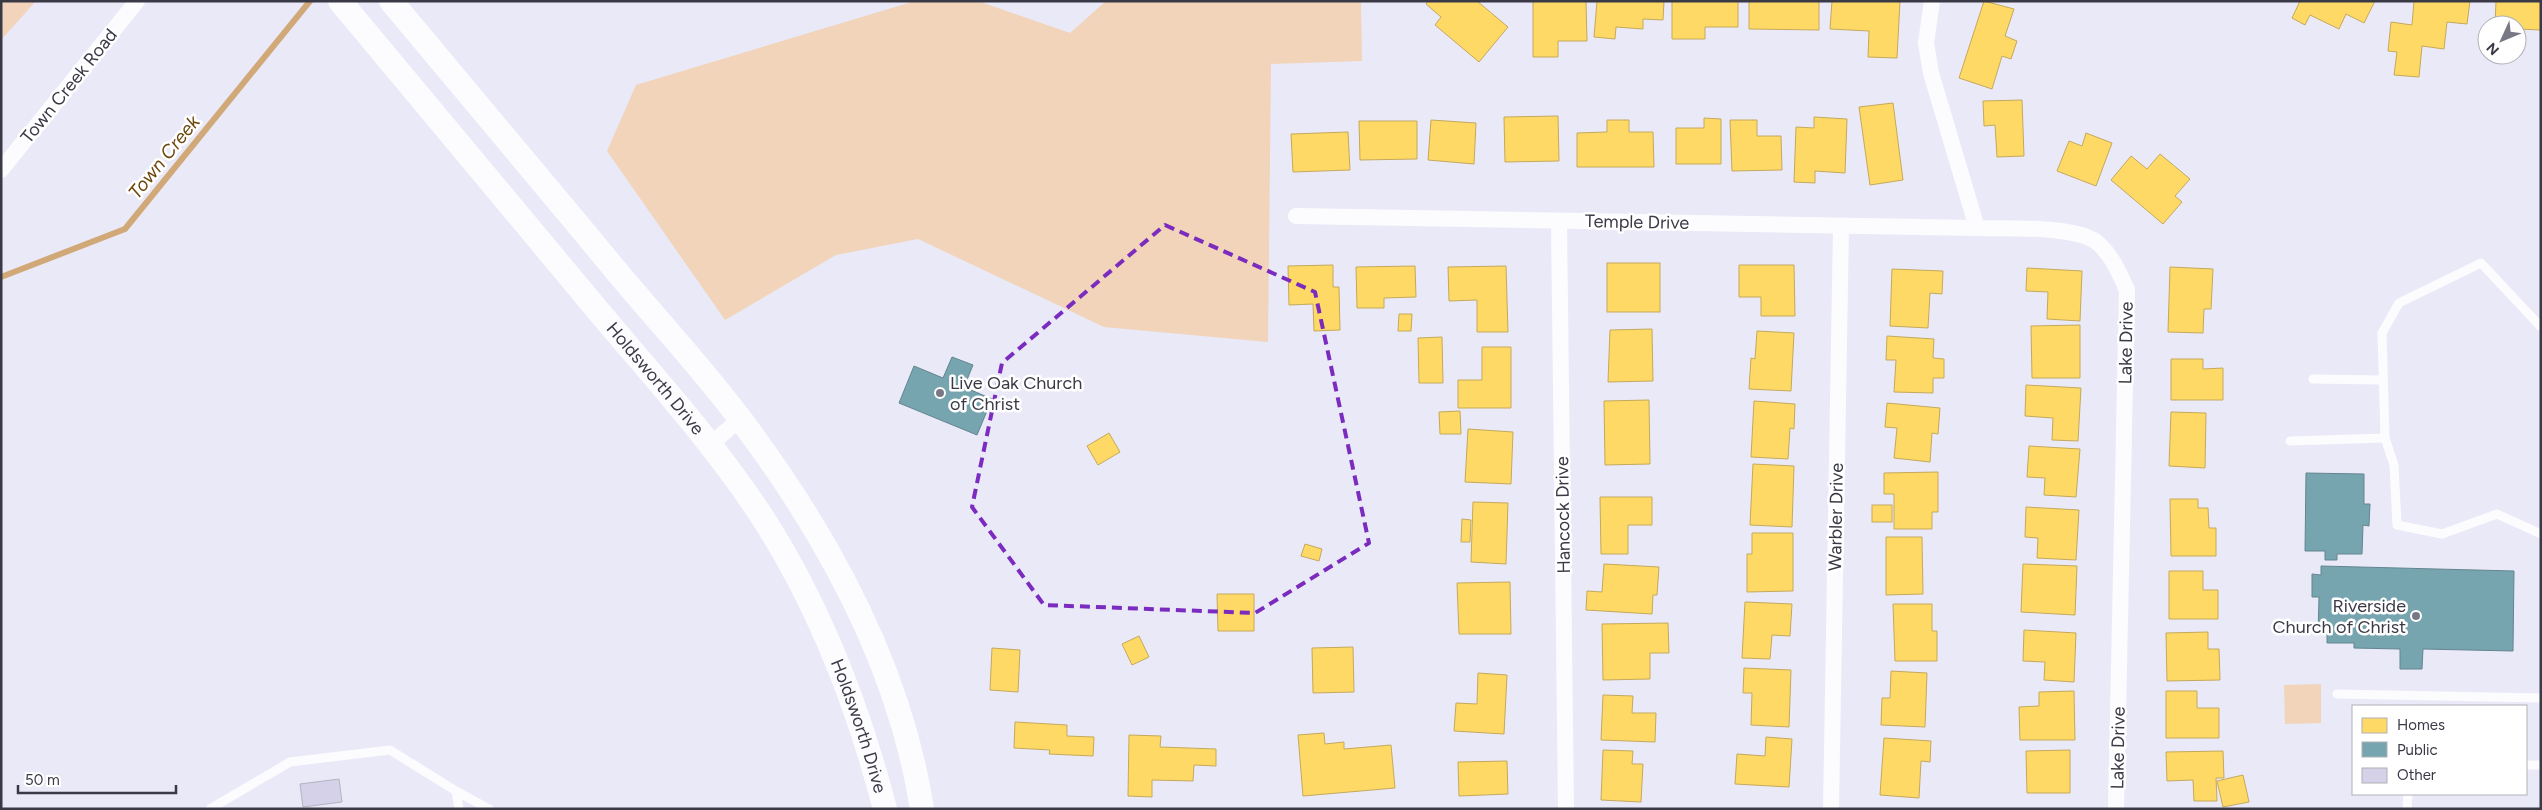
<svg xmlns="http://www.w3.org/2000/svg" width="2542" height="810" viewBox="0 0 2542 810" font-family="Figtree,sans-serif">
  <rect width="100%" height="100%" fill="#eae9f8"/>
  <g fill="#f1d4b9">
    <polygon points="1,1 36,1 1,40"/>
    <polygon points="915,1 978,1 1070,33 1106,1 1361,1 1362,61 1271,64 1268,342 1104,327 918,239 836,255 725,320 607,151 636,85"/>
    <polygon points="2321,684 2321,723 2285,724 2284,685"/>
  </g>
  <g fill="#ffd966" stroke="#c4a95c">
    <polygon points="1428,1 1477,1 1508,27 1479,62 1435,25 1441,17 1426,4"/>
    <polygon points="1533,1 1586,1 1587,41 1558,41 1558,57 1533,57"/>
    <polygon points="1597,1 1664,1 1663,20 1643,19 1643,29 1616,27 1615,39 1594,37"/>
    <polygon points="1672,1 1738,1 1738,27 1705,27 1705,39 1672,39"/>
    <polygon points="1749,1 1819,1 1819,30 1749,29"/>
    <polygon points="1832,1 1900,1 1897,58 1868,57 1869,31 1830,29"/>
    <polygon points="1984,1 2014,9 2005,36 2017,41 2011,59 2002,56 1992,89 1959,78"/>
    <polygon points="2300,1 2375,1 2364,23 2346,14 2339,29 2310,15 2305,25 2292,18"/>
    <polygon points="2414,1 2470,1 2467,24 2447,22 2444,49 2422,46 2419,77 2394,75 2397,52 2388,51 2391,22 2412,25"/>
    <polygon points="2496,1 2541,1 2541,30 2517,29 2517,25 2495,25"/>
    <polygon points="2022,100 2024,156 1997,157 1995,125 1984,126 1983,101"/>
    <polygon points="1893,103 1903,180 1870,185 1859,107"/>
    <polygon points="1558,116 1559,161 1505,162 1504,117"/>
    <polygon points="1814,117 1847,119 1845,173 1815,171 1815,183 1794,182 1796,127 1814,128"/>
    <polygon points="1704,118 1721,119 1721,164 1676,164 1676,128 1704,128"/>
    <polygon points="1431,120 1476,123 1474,164 1428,160"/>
    <polygon points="1607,120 1629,120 1629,132 1653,132 1654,167 1577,167 1577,133 1607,132"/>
    <polygon points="1730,120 1757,120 1757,136 1781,136 1782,170 1732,171"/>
    <polygon points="1359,121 1417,121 1417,159 1360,160"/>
    <polygon points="1348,132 1350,170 1293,172 1291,134"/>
    <polygon points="2086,133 2112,143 2096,186 2057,171 2069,141 2082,146"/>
    <polygon points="2160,154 2190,179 2175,196 2182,202 2163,224 2111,180 2131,156 2147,169"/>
    <rect x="1607" y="263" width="53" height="49"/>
    <polygon points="1333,265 1333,287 1339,287 1340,330 1314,331 1313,304 1289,305 1288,266"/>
    <polygon points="1739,265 1794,265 1795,316 1761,316 1761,297 1739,297"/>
    <polygon points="1415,266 1416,297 1384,298 1384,308 1357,308 1356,267"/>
    <polygon points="1506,266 1508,332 1477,332 1477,300 1449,301 1448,267"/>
    <polygon points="2170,267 2213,269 2211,309 2204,309 2203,333 2168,332"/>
    <polygon points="2027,268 2082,271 2080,321 2047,319 2048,292 2026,291"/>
    <polygon points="1892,269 1943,271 1942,294 1930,293 1928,328 1890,326"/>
    <polygon points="1399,314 1412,314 1411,331 1398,331"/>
    <polygon points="2080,325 2080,378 2032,378 2031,326"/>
    <polygon points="1652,329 1653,381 1608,382 1610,330"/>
    <polygon points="1757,331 1794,333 1791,391 1749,389 1751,358 1755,359"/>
    <polygon points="1887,336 1934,339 1933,358 1944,359 1944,378 1933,378 1933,393 1894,392 1896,360 1886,360"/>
    <polygon points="1442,337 1443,383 1419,383 1418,338"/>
    <polygon points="1482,347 1511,347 1511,408 1458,408 1458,380 1482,380"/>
    <polygon points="2171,359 2203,359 2203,369 2223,368 2223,400 2171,400"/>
    <polygon points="2026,385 2081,388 2078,441 2052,440 2053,418 2025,416"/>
    <polygon points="1649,400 1650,464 1605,465 1604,401"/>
    <polygon points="1754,401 1795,404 1794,429 1790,428 1788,459 1751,457"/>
    <polygon points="1887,403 1940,408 1938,434 1932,433 1930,462 1894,458 1897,428 1885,427"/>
    <polygon points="1460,411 1461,434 1440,434 1439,412"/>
    <polygon points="2171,412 2206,413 2205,468 2169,466"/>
    <polygon points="1468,429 1513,432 1511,484 1465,482"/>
    <polygon points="1109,433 1120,452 1098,465 1087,446"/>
    <polygon points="2029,446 2080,449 2076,497 2044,495 2045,478 2027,477"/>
    <polygon points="1753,464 1794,466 1792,527 1750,525"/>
    <polygon points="1938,472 1938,512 1932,512 1932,529 1894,529 1894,494 1884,494 1884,473"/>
    <polygon points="1600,497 1652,497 1652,525 1628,525 1628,554 1601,554"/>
    <polygon points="2170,499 2198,499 2198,508 2208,508 2209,528 2216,528 2216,556 2171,556"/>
    <polygon points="1473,502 1508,503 1506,564 1471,562"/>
    <rect x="1872" y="505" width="20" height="17"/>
    <polygon points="2026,507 2079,510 2076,560 2037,558 2038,538 2025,537"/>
    <polygon points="1462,519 1471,520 1470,542 1461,542"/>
    <polygon points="1752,533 1793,533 1793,591 1747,592 1747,554 1752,554"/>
    <polygon points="1886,537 1922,537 1923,594 1886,595"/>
    <polygon points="1305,544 1322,549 1319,561 1301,556"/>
    <polygon points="1604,564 1659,567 1657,595 1653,595 1652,614 1586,610 1587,591 1602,592"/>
    <polygon points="2023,564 2077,566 2075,615 2021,612"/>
    <polygon points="2169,571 2203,571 2203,590 2218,590 2218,619 2169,619"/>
    <polygon points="1510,582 1511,634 1459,634 1457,583"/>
    <polygon points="1217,594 1254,594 1254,631 1218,631"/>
    <polygon points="1745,602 1792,604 1790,636 1772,635 1770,659 1742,658"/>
    <polygon points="1893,604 1932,604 1932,631 1937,631 1937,661 1895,661"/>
    <polygon points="1668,623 1669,653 1650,653 1650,679 1603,680 1602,624"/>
    <polygon points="2024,630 2076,633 2074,682 2044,680 2045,662 2023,661"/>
    <polygon points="2208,632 2208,649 2219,649 2220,680 2167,681 2166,633"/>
    <polygon points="1139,636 1149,657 1132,665 1122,644"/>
    <polygon points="1353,647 1354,692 1313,693 1312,648"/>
    <polygon points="992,648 1020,650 1018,692 990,690"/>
    <polygon points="1744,668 1791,670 1789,727 1751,725 1752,693 1743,693"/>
    <polygon points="1891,671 1927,673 1925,727 1881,725 1882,698 1890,698"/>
    <polygon points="1478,673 1507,675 1504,734 1454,731 1456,703 1477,704"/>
    <polygon points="2074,691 2075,740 2020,740 2019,707 2039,706 2039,692"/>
    <polygon points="2166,691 2197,691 2197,708 2219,708 2219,738 2166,738"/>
    <polygon points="1603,695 1633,696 1632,713 1656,713 1655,742 1601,740"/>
    <polygon points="1015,722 1067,725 1067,736 1094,737 1093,756 1049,754 1050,750 1014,748"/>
    <polygon points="1324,733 1325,744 1344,742 1344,749 1391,745 1395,788 1303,796 1298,735"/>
    <polygon points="1129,735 1161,736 1160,747 1216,749 1216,766 1194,765 1193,781 1152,780 1152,797 1128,796"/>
    <polygon points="1766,737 1792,739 1789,787 1735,784 1737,754 1765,756"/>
    <polygon points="1884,738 1931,741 1930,762 1921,761 1919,798 1880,795"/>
    <polygon points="1603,750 1633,751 1632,764 1643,764 1641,802 1601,800"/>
    <polygon points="2070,750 2070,793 2027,793 2026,751"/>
    <polygon points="2223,751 2224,778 2216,778 2217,801 2194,801 2193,780 2167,781 2166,752"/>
    <polygon points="1507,761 1508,794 1459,796 1458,762"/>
    <polygon points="2243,775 2249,802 2223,807 2217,781"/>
  </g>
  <g fill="#76a5af" stroke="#648590">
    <polygon points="952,357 973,365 964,387 992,399 977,435 899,403 914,366 943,378"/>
    <polygon points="2306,473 2364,474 2364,504 2370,504 2369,526 2363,525 2362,554 2337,554 2337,560 2325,560 2325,551 2305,551"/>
    <polygon points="2321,566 2514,571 2513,651 2423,649 2422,669 2400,669 2400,649 2354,648 2354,643 2327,643 2327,634 2318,634 2319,597 2312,597 2312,574 2321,575"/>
  </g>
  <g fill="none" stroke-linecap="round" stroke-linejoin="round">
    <polyline stroke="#d1a979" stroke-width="6" points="1,277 125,229 310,1"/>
  </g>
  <polygon fill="#d4d1e8" stroke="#b4b3bf" points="339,779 342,802 303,807 300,784"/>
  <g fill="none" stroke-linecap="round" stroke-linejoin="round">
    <g stroke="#fcfcfe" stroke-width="9">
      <polyline points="2541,327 2481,263 2399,303 2382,333 2385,438 2394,465 2397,525 2442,534 2497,514 2541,534"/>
      <polyline points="2313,379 2381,380"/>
      <polyline points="2290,441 2385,438"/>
      <polyline points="2337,694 2541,698"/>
      <polyline points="2526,765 2541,765"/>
      <polyline points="456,791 489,809"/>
      <polyline points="210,809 290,762 390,750 456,791 459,809"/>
      <polyline points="2407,809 2408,794"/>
    </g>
    <g stroke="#fcfcfe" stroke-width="16">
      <path d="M1932,1L1926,43L1931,73L1977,228C2006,229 2079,225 2099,244C2113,257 2119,273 2127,290L2116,809"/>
      <polyline points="1,170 137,1"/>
      <polyline points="1296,216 1977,228"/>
      <polyline points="1559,221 1566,809"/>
      <polyline points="710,445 740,419"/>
      <polyline points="1831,809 1841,226"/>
    </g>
    <g stroke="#fcfcfe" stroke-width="24">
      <path id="s1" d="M340,1C427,105 514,209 600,313C658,382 720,450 768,526C823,614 859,709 885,809"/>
      <path d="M391,1C467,92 543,182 618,273C659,322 703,369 741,420C827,534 900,667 922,809"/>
    </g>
  </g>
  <path fill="none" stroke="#7b2cbf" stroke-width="4" stroke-dasharray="10 6" stroke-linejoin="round" d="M1165,225L1315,292L1369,543L1255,613L1044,605L972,507L1002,363Z"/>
  <g fill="#787784" stroke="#fff" stroke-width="2">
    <circle cx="940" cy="393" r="5"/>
    <circle cx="2416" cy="616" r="5"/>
  </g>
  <g text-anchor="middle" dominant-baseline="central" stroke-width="5" stroke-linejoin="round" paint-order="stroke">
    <g font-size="18" fill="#3a3946" stroke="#fff">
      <text transform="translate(69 86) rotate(-51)">Town Creek Road</text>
      <text transform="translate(1637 222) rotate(1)">Temple Drive</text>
      <text transform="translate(2126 343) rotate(-89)">Lake Drive</text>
      <text stroke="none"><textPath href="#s1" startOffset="492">Holdsworth Drive</textPath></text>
      <text transform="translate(1563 515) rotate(-91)">Hancock Drive</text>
      <text transform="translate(1836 517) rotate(-89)">Warbler Drive</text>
      <text stroke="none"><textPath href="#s1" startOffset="898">Holdsworth Drive</textPath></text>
      <text transform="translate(2118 748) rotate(-89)">Lake Drive</text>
    </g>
    <g font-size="18" fill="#3a3946" stroke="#fff" text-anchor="start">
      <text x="950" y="383">Live Oak Church<tspan x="950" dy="21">of Christ</tspan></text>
      <text x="2406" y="606" text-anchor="end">Riverside<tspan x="2406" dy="21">Church of Christ</tspan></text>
    </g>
    <g font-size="19" font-style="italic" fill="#6d460b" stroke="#fff">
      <text transform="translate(164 157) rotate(-51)">Town Creek</text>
    </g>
  </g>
  <rect width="2542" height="810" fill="none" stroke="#3a3946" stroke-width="5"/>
  <rect x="2352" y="705" width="175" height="90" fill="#ffffff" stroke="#b0b0b5"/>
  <rect x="2362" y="718" width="25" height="15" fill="#ffd966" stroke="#b0b0b5"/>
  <text x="2397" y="730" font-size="15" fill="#3a3946">Homes</text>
  <rect x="2362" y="742" width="25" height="15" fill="#76a5af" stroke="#b0b0b5"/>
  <text x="2397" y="755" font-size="15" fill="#3a3946">Public</text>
  <rect x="2362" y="768" width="25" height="15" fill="#d4d1e8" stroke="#b0b0b5"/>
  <text x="2397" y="780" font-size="15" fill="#3a3946">Other</text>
  <g transform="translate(2502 40) rotate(226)"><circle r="24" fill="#ffffff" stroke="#b0b0b5"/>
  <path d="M0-4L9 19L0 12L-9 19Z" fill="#787784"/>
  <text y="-8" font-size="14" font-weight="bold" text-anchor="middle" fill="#3a3946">N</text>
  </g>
  <path d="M18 785v8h158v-8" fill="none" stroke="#3a3946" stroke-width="2.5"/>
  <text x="25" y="785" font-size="15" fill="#3a3946" stroke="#ffffff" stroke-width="4" paint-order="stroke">50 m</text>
</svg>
